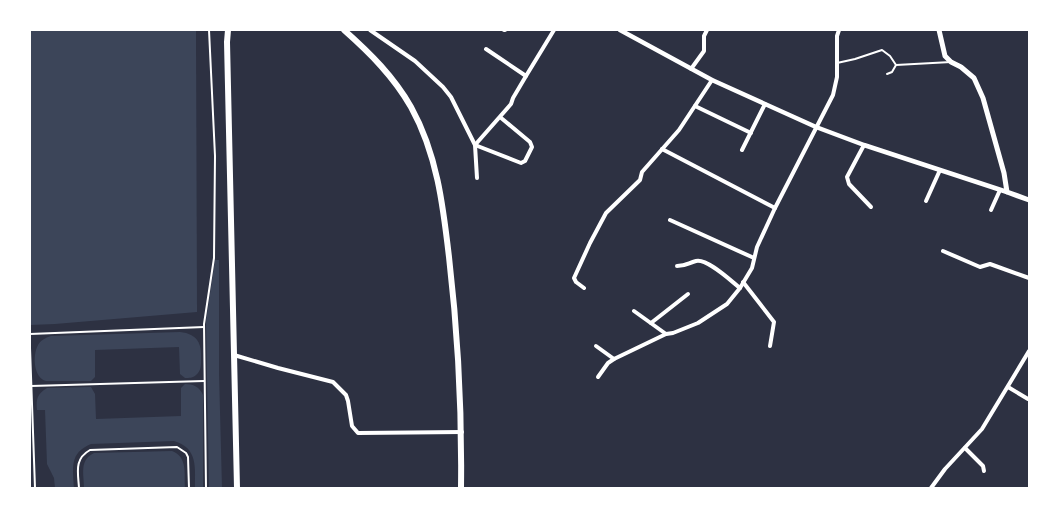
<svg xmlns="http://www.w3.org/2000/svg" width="1059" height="518" viewBox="0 0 1059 518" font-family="'Crimson Pro',serif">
  <rect width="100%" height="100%" fill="#2d3142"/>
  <g fill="#3c4559">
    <polygon points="30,30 196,30 197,312 55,324 30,325"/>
    <polygon points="215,260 219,260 219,373 222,488 209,488 206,321"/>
    <path d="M180,332C198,334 202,344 201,360C201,366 201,371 196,375C193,378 189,378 185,378L180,374L179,347L95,350V377L91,381H46C34,378 32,356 38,345C41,340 45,338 51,336Z"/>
    <path d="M185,384C193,384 200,387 203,395V488H195C195,467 198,448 174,441L91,444C69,453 73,468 74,488H55L54,478L47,464L45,410H37C36,399 37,394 47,388L91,387L95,394L96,419L181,416V388Z"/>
    <path d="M172,451C188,457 184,474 185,488H84C84,474 79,460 94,453Z"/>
  </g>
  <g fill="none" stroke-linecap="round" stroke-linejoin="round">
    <g stroke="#fff" stroke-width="2">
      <polyline points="837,63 855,59 882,50 890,56 896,65 951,62"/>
      <polyline points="887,74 892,72 896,65"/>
      <polyline points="30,334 204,327"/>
      <polyline points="30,348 35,488"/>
      <polyline points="31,386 204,381"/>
      <path d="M79,488C78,472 74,459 90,450L177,447L186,453L188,457L189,488"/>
      <polyline points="206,488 204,324 214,258 215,156 209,30"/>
    </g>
    <g stroke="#fff" stroke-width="4">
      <polyline points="370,30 415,61 443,87 451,97 475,145 477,178"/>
      <polyline points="504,30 505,30"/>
      <polyline points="486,49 526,76 554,30"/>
      <polyline points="691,69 704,51 704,36 707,30"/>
      <polyline points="695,106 751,133"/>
      <polyline points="500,117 530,142 532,147 525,161 521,163 475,145 511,104 513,98 526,76"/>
      <polyline points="864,145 847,177 849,184 871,207"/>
      <polyline points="662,149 775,208"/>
      <polyline points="742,150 765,104"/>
      <polyline points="926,201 940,170"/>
      <polyline points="991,210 1000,190"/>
      <polyline points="670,220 754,258"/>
      <polyline points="943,251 980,267 990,264 1029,278"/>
      <path d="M677,266C687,266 688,263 696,261C707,258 731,281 740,288"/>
      <polyline points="743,282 774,322 770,346"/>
      <polyline points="584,288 576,282 574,278 590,243 606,213 640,180 642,172 679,130 712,80"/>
      <polyline points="634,311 666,334 673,333 698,323 727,304 740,288 752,268 757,247 775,208 833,95 837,77 837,36 839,30"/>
      <polyline points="651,323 688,294"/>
      <polyline points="596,346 614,359 666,334"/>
      <polyline points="234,355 278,368 333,382 346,395 348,401 352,426 358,433 462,432"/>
      <polyline points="598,377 608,363 614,359"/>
      <polyline points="1008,387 1028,399"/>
      <polyline points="965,448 983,466 984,471"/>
      <polyline points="931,488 945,469 982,429 1029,351"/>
    </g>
    <polyline stroke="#fff" stroke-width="4.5" points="620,30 712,80 816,127 864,145 1007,192"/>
    <polyline stroke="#fff" stroke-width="5" points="939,30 945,56 951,62 961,67 974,78 983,98 1004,173 1007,192 1029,200"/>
    <g stroke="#fff" stroke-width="6">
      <polyline points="228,30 227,42 237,488"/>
      <path d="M344,30C370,53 394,77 411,107C437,154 443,205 449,257C458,334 462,411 461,488"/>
    </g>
  </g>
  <rect width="1059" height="518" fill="none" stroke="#ffffff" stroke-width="62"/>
</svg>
